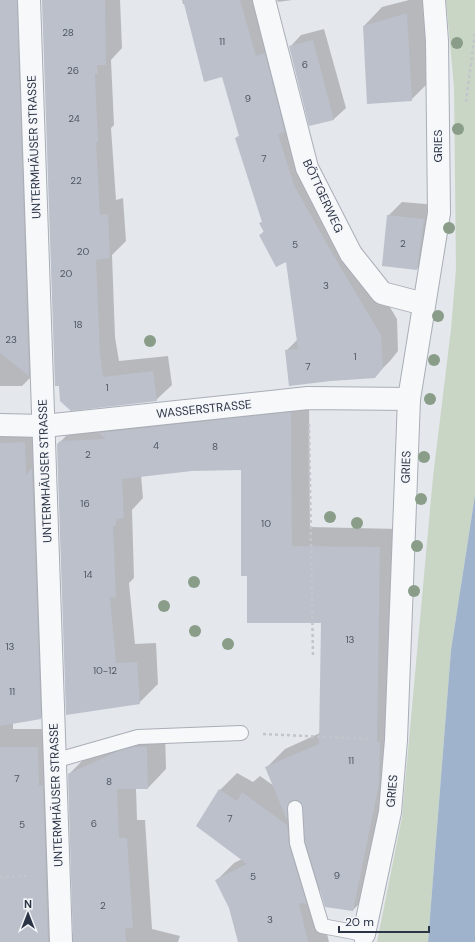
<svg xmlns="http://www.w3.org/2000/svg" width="475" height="942" viewBox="0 0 475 942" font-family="'DM Sans',sans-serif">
  <rect width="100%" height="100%" fill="#e4e7ec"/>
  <polygon fill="#c9d6c5" points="446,0 475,0 475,495 451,650 428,942 377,942 402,817 433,477 451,329 456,269 454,87"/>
  <polygon fill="#9fb4cc" points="475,495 475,942 428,942 451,650"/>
  <g fill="#0003">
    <polygon points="0,0 33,0 38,370 22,386 0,386"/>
    <polygon points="43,0 120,0 122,48 111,60 114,125 111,128 116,200 123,198 126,241 112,255 115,337 119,361 168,356 172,385 156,400 71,410"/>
    <polygon points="182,0 260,0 295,121 348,237 397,319 398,351 390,361 374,377 286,351 298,339 287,260 260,236 264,231 260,224 263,221 236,138 240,135 223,76 185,4 183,4"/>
    <polygon points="277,0 292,0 278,2"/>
    <polygon points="409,0 426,0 430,81 411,100 364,26 382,7"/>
    <polygon points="324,29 346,108 334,119 310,125 290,47 301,35"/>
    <polygon points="402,202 437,205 431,255 417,269 388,216"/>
    <polygon points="309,394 310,527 399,529 395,723 372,891 353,910 321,889 317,892 329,942 239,942 230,908 217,880 234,863 242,859 220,790 237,773 253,782 260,776 274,786 266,768 285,749 320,733 322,622 248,575 242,469 192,470 141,475 143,498 132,510 134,578 129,583 135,644 156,643 158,684 139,703 67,714 58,444 80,422"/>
    <polygon points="43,424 59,700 40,718 13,723 13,729 56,729 69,930 74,935 69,774 88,755 136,734 152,729 165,729 166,769 148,788 136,788 137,820 145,820 152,929 180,936 178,942 0,942 0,429"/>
  </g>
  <g fill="#bbc0ca">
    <polygon points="0,0 17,0 29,376 0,353"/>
    <polygon points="42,0 105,0 106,65 97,65 98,74 95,74 98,142 96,142 100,215 108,214 110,258 96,260 100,354 103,377 153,371 157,401 71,411 60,401 59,386 55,386"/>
    <polygon points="183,0 240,0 256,56 265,53 285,132 278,134 294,185 332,253 381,335 383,368 375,378 331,381 289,386 285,350 298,349 286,262 276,267 259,235 264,232 259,223 262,222 235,138 239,136 222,77 204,82"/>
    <polygon points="407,13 412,101 367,104 363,26"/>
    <polygon points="313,40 334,120 309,126 289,46"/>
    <polygon points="387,215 424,219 417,270 382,266"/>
    <polygon points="291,412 292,546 380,547 377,742 380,742 379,784 353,911 325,907 305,842 302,804 299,801 295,800 290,801 287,808 287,820 265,767 319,744 321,623 247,623 247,576 241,576 241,470 192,471 122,479 124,518 116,519 116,526 113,526 116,598 110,597 116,663 137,662 140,704 66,715 57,444 60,441 106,439 98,433"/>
    <polygon points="25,442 26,475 32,468 41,719 0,726 0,443"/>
    <polygon points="0,747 38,747 39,786 43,785 48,942 0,942"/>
    <polygon points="133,747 147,747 148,789 117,789 119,838 127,838 133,928 125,928 126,942 73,942 68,774 116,752"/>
    <polygon points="219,789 237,801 242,792 287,825 289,845 307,904 299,903 308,942 238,942 229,908 215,880 247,864 196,826"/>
  </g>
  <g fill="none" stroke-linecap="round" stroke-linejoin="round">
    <defs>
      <g id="service">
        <polyline points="54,761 138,737 241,733"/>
        <polyline points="295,808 297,843 322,926 364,934 362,941"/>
      </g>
      <g id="minor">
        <polyline points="29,0 61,942"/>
        <polyline points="264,0 307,168 351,254 382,293 424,304"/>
        <polyline points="0,425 44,426 308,398 409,399"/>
        <polyline points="364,934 390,812 396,740 409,399 439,213 437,41 434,0"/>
      </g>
    </defs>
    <use href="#service" stroke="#a9aeb7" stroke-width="16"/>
    <use href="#minor" stroke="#a9aeb7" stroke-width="24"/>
    <g stroke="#c2c5cb" stroke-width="2.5" stroke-dasharray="3 3" stroke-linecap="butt">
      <polyline points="466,102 475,33"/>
      <polyline points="309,424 313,658"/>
      <polyline points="263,734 370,739"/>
      <polyline points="0,877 31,876"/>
    </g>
    <use href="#service" stroke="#f7f8fa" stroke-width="14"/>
    <use href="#minor" stroke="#f7f8fa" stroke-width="22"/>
  </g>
  <g fill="#899d89">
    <circle cx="457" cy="43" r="6"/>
    <circle cx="458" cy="129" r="6"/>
    <circle cx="449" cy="228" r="6"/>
    <circle cx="438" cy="316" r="6"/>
    <circle cx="150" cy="341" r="6"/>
    <circle cx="434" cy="360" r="6"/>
    <circle cx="430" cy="399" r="6"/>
    <circle cx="424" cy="457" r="6"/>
    <circle cx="421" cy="499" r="6"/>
    <circle cx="330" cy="517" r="6"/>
    <circle cx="357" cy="523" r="6"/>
    <circle cx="417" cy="546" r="6"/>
    <circle cx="194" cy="582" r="6"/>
    <circle cx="414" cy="591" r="6"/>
    <circle cx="164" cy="606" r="6"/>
    <circle cx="195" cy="631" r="6"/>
    <circle cx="228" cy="644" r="6"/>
  </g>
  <g text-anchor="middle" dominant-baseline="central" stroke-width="3" stroke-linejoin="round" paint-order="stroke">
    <g font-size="10" fill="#4f5766">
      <text x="68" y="32">28</text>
      <text x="222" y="41">11</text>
      <text x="305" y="64">6</text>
      <text x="73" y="70">26</text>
      <text x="248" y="98">9</text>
      <text x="74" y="118">24</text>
      <text x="264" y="158">7</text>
      <text x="76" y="180">22</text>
      <text x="403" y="243">2</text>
      <text x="295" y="244">5</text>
      <text x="83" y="251">20</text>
      <text x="66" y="273">20</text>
      <text x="326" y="285">3</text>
      <text x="78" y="324">18</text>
      <text x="11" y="339">23</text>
      <text x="355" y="356">1</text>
      <text x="308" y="366">7</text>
      <text x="107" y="387">1</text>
      <text x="156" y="445">4</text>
      <text x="215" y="446">8</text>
      <text x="88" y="454">2</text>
      <text x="85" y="503">16</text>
      <text x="266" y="523">10</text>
      <text x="88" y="574">14</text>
      <text x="350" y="639">13</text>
      <text x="10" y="646">13</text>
      <text x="105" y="670">10-12</text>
      <text x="12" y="691">11</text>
      <text x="351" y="760">11</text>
      <text x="17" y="778">7</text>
      <text x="109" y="781">8</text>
      <text x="230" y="818">7</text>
      <text x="94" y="823">6</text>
      <text x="22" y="824">5</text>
      <text x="337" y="875">9</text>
      <text x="253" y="876">5</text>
      <text x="103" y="905">2</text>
      <text x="270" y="919">3</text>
    </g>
    <g font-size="12" fill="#2b3445" stroke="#f4f6f9">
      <text transform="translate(438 146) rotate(-90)">GRIES</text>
      <text transform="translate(34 147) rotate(-92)">UNTERMHÄUSER STRASSE</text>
      <text transform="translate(323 196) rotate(65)">BÖTTGERWEG</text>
      <text transform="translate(204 409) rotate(-6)">WASSERSTRASSE</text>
      <text transform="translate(406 467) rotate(-88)">GRIES</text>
      <text transform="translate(45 471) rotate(-92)">UNTERMHÄUSER STRASSE</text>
      <text transform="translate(392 791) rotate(-85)">GRIES</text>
      <text transform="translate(56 795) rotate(-92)">UNTERMHÄUSER STRASSE</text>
    </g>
  </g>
  <g transform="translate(28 914)" stroke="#f4f6f9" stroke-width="3" paint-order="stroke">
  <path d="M0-3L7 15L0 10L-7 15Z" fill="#2b3445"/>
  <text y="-6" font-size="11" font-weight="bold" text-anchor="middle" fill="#2b3445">N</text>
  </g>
  <path d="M339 926v6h90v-6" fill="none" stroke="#2b3445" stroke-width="2"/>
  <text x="345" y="926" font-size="12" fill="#2b3445" stroke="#f4f6f9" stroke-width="3" paint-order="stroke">20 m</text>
</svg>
